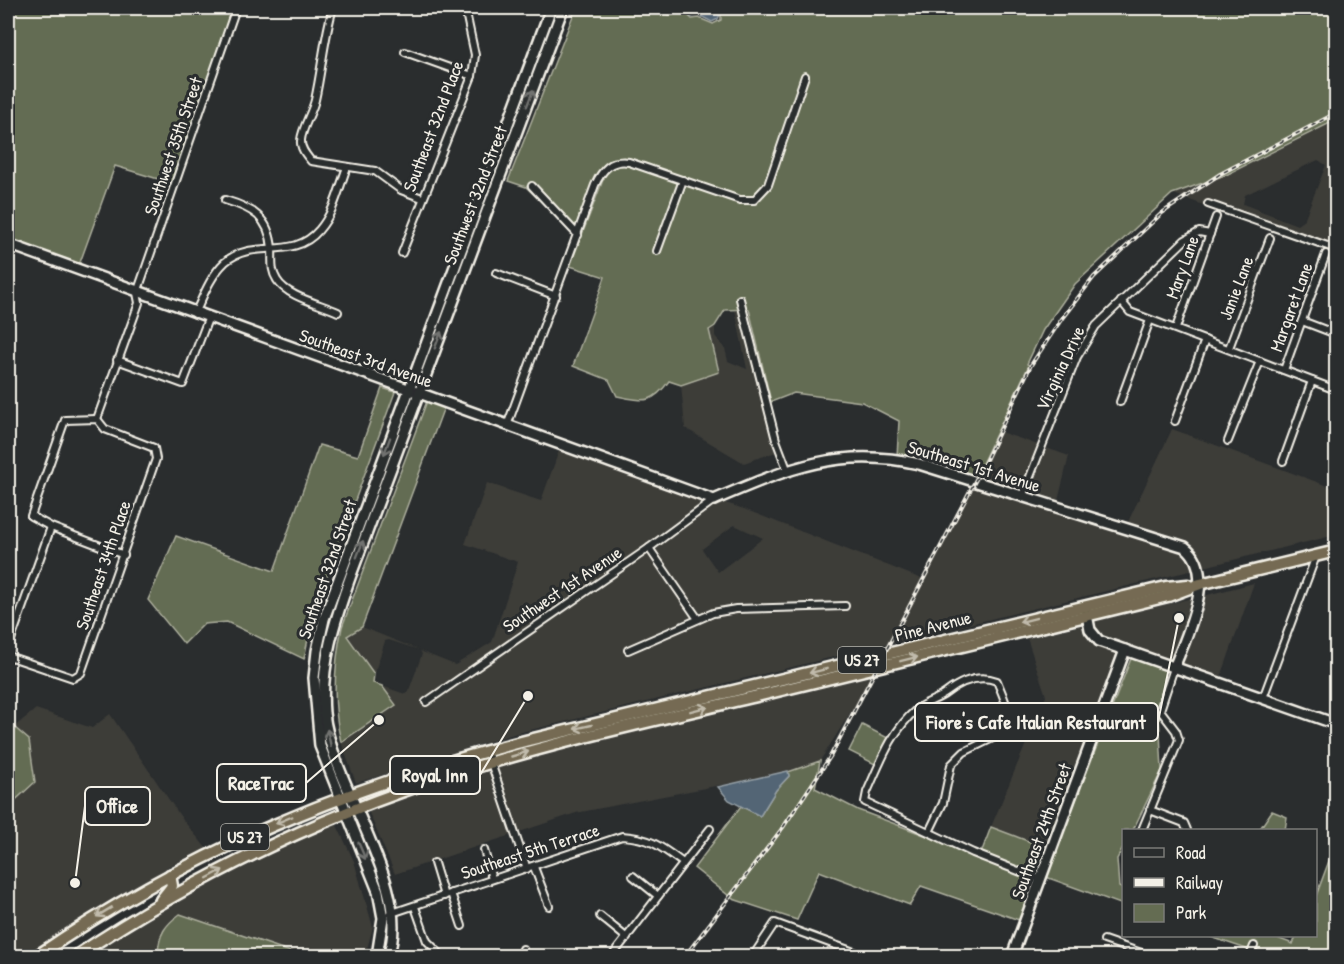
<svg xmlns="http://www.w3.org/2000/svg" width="1344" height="964" viewBox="0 0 1344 964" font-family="'Patrick Hand',sans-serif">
  <rect width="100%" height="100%" fill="#2a2d2e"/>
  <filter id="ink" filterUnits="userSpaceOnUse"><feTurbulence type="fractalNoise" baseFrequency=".0167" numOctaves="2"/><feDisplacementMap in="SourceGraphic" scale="12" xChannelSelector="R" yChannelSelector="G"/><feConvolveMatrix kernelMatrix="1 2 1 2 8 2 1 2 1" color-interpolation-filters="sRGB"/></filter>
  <g filter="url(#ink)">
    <g fill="#3c3c38" fill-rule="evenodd">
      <path d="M1336,120V246L1207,200L1204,205L1336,252V255L1174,194L1228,174ZM1318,160L1326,165L1304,220L1297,225L1243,204L1245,195Z"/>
      <polygon points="749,309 782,450 744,463 685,428 681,385 719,371 709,330 715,326 715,336 725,348 728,361 747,369 735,310"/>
      <polygon points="1172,429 1336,489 1336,535 1200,568 1195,553 1126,526"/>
      <polygon points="998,431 1069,456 1057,505 975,478"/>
      <path d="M560,448L744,509L922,579L973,484L1184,550L1189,555L1194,570L514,734L356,783L341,742L395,705L382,686L405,694L408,693L422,654L420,651L455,665L492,642L518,562L465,544L487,483L541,501ZM734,525L763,538L718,572L702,549Z"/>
      <polygon points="1254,583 1220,680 1178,667 1203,596"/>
      <polygon points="1196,597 1172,664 1101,638 1092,622"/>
      <polygon points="1086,624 1087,631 1121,652 1049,849 991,827 1046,696 1027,638"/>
      <polygon points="362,627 419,650 389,640 385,641 374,674 347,636"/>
      <polygon points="874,675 820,761 788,772 576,813 395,874 367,808 519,758"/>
      <polygon points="36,709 92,728 110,714 183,820 207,849 171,865 29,956 8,956 8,807 35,782 29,740 14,727"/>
      <polygon points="335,821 354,861 373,927 365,956 303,956 180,914 158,952 170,956 83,956 133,925 240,866"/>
    </g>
    <g fill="#646c52" stroke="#acae9d" stroke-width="1.5">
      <polygon points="8,8 233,8 178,185 115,166 78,268 8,241"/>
      <path d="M576,8H649L669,15L685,13L692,19L699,18L713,24L721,20V8H1336V120L1228,174L1172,194L1075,284L1043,330L1027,364L1029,365L975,478L897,457L899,421L862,402L794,393L771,402L749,309L725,310L715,326L709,330L719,372L681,385L669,381C652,405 644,401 617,396L609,380L573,366L605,277L570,266L606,172L615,165L625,164L739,203L754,204V199L740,197L635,160L614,158L596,176L577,229L532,182L527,186L558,218L526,187L508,181Z"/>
      <polygon points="382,388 395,392 313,614 304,659 227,622 204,624 184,644 148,600 176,536 274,571 319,445 358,456"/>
      <path d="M427,401L444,407L362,627L347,636L374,674L373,683L382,686L396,705L341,742C332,703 334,665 342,627Z"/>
      <polygon points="1132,656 1166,669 1159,715 1162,770 1133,830 1124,830 1123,848 1117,859 1119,887 1123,889 1123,905 1046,877"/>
      <polygon points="862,725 888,738 875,764 849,751"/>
      <polygon points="14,727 29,740 35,782 8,807 8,732"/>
      <polygon points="820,761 815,788 858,810 980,856 991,827 1049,849 1022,921 921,886 910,905 819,871 797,920 733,899 694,868 741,806 760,816 776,790 789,776 788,772"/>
      <polygon points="1272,811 1287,817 1285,830 1259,830"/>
      <polygon points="1336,842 1336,956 1267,956 1208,936 1272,936 1293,944 1296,936 1316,936 1316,896"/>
      <path d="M180,914L303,956H170L158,953C159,934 165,925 180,914Z"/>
    </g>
    <g fill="#526575" stroke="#939da3" stroke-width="1.5">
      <polygon points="652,8 718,8 720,14 718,19 712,22 699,15 691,17 685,10 670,12"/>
      <polygon points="788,771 789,776 776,790 760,816 729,800 718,787"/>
    </g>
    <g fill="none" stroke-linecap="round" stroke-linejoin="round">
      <defs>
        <g id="street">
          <path d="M333,8C324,38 322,69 315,100C312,113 302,128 301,140C300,148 306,155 311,161L375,171L401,190L422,198"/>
          <polyline points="405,52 472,76"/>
          <polyline points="532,186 578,235"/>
          <path d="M225,200C252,208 269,217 272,248C273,260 270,269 277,280C287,297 321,304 338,312"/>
          <polyline points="1208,204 1336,249"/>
          <polyline points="657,251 683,180"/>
          <polyline points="402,253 472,76 475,55 465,8"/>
          <polyline points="496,273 556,296"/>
          <polyline points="740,299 776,440 787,469"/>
          <polyline points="1121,301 1130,312 1336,390"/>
          <path d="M195,314C203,296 211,275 225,262C254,237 292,262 319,230C334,213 339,188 347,167"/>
          <polyline points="1302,321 1336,334"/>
          <polyline points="1176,328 1216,217"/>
          <polyline points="1229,348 1270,238"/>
          <polyline points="117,360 183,384 208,319"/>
          <polyline points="1284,370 1326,254"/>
          <polyline points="1120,402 1150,320"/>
          <polyline points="97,419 139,303 137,293 236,8"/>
          <polyline points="1175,421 1205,340"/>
          <path d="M507,426L595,185C602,170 611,159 629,162L740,200H754L768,185L805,76"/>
          <polyline points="1228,441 1260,361"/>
          <polyline points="1283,461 1312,381"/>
          <polyline points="1022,497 1077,357 1096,326 1185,240 1199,232 1210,234"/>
          <polyline points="51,527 8,648 8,656 73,678 81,673 156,459 154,448 105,429 97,419 65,420 31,516 51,527 124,555"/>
          <polyline points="649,548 698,619"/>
          <polyline points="628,650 713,613 736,609 845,606"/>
          <polyline points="1263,698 1316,556"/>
          <polyline points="426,702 649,548 714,500"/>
          <polyline points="487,751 527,869"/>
          <polyline points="1150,810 1184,823 1187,830"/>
          <polyline points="1142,830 1179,740 1176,731 1160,710 1174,668"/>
          <path d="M929,832L943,803L951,765L964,752L1007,731C1013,715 1003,696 997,681C978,674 960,682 946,693C937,700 925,702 917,709C892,730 880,763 867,792L865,802L973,853L1041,880"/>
          <polyline points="484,850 492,879"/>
          <polyline points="434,863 444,896"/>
          <polyline points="534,867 549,906"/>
          <polyline points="633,876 658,896"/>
          <polyline points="451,893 462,926"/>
          <polyline points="415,907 427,941 442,956"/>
          <path d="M389,914L622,836C651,838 660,846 683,863"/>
          <polyline points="600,916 627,938"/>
          <polyline points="1104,940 1150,956"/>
          <polyline points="520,956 523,949"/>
          <polyline points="612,956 710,829"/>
          <polyline points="753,956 775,923 865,956"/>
          <polyline points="1250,956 1254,946"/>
        </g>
        <g id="secondary">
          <path d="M8,244L714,500C787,469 839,446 919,464L1185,547C1219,573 1185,638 1174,668"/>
          <polyline points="1086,610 1090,630 1099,641 1336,724"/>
          <polyline points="377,956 383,918 378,891 320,746 314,678 317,651 324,619 551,8"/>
          <path d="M388,956C414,887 332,788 324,713C320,665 335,620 351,575L563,8"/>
          <polyline points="1012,956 1125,650"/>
        </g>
        <g id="highway">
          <polyline points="161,900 172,886 170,875"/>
          <path d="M37,956C190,851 350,785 529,740L1166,587L1188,585"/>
          <path d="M76,956C193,878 323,815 457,773C557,741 660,719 761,695C897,662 1033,629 1168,596L1200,584L1336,551"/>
        </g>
      </defs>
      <use href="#street" stroke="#f4f1e8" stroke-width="10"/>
      <use href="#secondary" stroke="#f4f1e8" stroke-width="14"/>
      <use href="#highway" stroke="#f4f1e8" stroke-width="15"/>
      <use href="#street" stroke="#2a2d2e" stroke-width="6"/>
      <use href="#secondary" stroke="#2a2d2e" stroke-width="9"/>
      <use href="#highway" stroke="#746b52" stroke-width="10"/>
      <defs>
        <polyline id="rail" points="685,956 784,826 830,757 984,464 1031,365 1063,317 1094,277 1162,213 1220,174 1336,113"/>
      </defs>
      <use href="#rail" stroke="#f4f1e8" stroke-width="4"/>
      <use href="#rail" stroke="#2a2d2e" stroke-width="1.5" stroke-dasharray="4.5" stroke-linecap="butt"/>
    </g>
    <defs><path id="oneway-shaft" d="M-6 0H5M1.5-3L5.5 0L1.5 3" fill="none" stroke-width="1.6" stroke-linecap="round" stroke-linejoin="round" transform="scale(1.5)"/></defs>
    <g stroke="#71726f">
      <use href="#oneway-shaft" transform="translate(530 98) rotate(-69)"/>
      <use href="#oneway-shaft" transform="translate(438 340) rotate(-69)"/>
      <use href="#oneway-shaft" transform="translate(387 446) rotate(110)"/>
      <use href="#oneway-shaft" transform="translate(360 549) rotate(-69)"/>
      <use href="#oneway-shaft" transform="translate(329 738) rotate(-102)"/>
      <use href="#oneway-shaft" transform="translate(362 851) rotate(67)"/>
    </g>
    <g stroke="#c1bbac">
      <use href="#oneway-shaft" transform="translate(1028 620) rotate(166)"/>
      <use href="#oneway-shaft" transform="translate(909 659) rotate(-14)"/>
      <use href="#oneway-shaft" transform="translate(818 671) rotate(166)"/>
      <use href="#oneway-shaft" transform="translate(699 709) rotate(-14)"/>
      <use href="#oneway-shaft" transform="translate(583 727) rotate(167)"/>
      <use href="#oneway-shaft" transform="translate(520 754) rotate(-16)"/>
      <use href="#oneway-shaft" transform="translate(284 820) rotate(157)"/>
      <use href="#oneway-shaft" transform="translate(215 874) rotate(-28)"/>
      <use href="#oneway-shaft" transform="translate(104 912) rotate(149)"/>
    </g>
  </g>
  <g text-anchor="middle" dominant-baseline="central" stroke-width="6" stroke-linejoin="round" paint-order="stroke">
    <g fill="#2a2d2e" stroke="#b7b6b0" stroke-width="1.5">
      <rect x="838" y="647" width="48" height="26" rx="4.5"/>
      <rect x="221" y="824" width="48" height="26" rx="4.5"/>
    </g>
    <g font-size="16" font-weight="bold" fill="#f4f1e8">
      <text x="862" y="660">US 27</text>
      <text x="245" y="837">US 27</text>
    </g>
    <g font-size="18" fill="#f4f1e8" stroke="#2a2d2e">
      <text transform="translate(433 126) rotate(-69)">Southeast 32nd Place</text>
      <text transform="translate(173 146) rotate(-71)">Southwest 35th Street</text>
      <text transform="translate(475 195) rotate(-69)">Southwest 32nd Street</text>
      <text transform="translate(1182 267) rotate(-70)">Mary Lane</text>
      <text transform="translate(1236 288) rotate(-69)">Janie Lane</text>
      <text transform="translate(1291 307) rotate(-70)">Margaret Lane</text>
      <text transform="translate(366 358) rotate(20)">Southeast 3rd Avenue</text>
      <text transform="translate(1060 368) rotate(-65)">Virginia Drive</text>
      <text transform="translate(974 466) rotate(17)">Southeast 1st Avenue</text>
      <text transform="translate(103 565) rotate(-71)">Southeast 34th Place</text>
      <text transform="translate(327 569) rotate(-71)">Southeast 32nd Street</text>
      <text transform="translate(562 589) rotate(-34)">Southwest 1st Avenue</text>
      <text transform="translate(933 626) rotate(-14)">Pine Avenue</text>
      <text transform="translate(1041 831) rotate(-70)">Southeast 24th Street</text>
      <text transform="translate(530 851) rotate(-18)">Southeast 5th Terrace</text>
    </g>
  </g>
  <path fill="none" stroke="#f4f1e8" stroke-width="2" d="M1179 618L1158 722M528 696L480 775M379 720L306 783M75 883L85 806"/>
  <g fill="#f4f1e8" stroke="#2a2d2e" stroke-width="2">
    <circle cx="1179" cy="618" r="6"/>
    <circle cx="528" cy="696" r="6"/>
    <circle cx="379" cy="720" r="6"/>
    <circle cx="75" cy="883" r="6"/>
  </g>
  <g fill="#2a2d2e" stroke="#f4f1e8" stroke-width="2">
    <rect x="915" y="703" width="243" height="38" rx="6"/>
    <rect x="390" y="756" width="90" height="38" rx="6"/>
    <rect x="217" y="764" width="89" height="38" rx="6"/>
    <rect x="85" y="787" width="65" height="38" rx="6"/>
  </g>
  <g font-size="20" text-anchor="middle" font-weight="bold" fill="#f4f1e8">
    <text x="1036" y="729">Fiore's Cafe Italian Restaurant</text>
    <text x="435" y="782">Royal Inn</text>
    <text x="261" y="790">RaceTrac</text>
    <text x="117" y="813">Office</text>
  </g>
  <rect width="1344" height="964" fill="none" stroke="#2a2d2e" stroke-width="30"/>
  <rect x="15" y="15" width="1314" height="934" fill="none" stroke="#f4f1e8" stroke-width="2" filter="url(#ink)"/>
  <rect x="1122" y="829" width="195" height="108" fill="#2a2d2e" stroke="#7b7b78" stroke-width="1.5"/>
  <rect x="1134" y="848" width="30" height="9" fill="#2a2d2e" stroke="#7b7b78" stroke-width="1.5"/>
  <text x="1176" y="859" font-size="18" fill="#f4f1e8">Road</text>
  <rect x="1134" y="878" width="30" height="9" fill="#f4f1e8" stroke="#7b7b78" stroke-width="1.5"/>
  <text x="1176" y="889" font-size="18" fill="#f4f1e8">Railway</text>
  <rect x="1134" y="904" width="30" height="18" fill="#646c52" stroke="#7b7b78" stroke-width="1.5"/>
  <text x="1176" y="919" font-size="18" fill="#f4f1e8">Park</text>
</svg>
